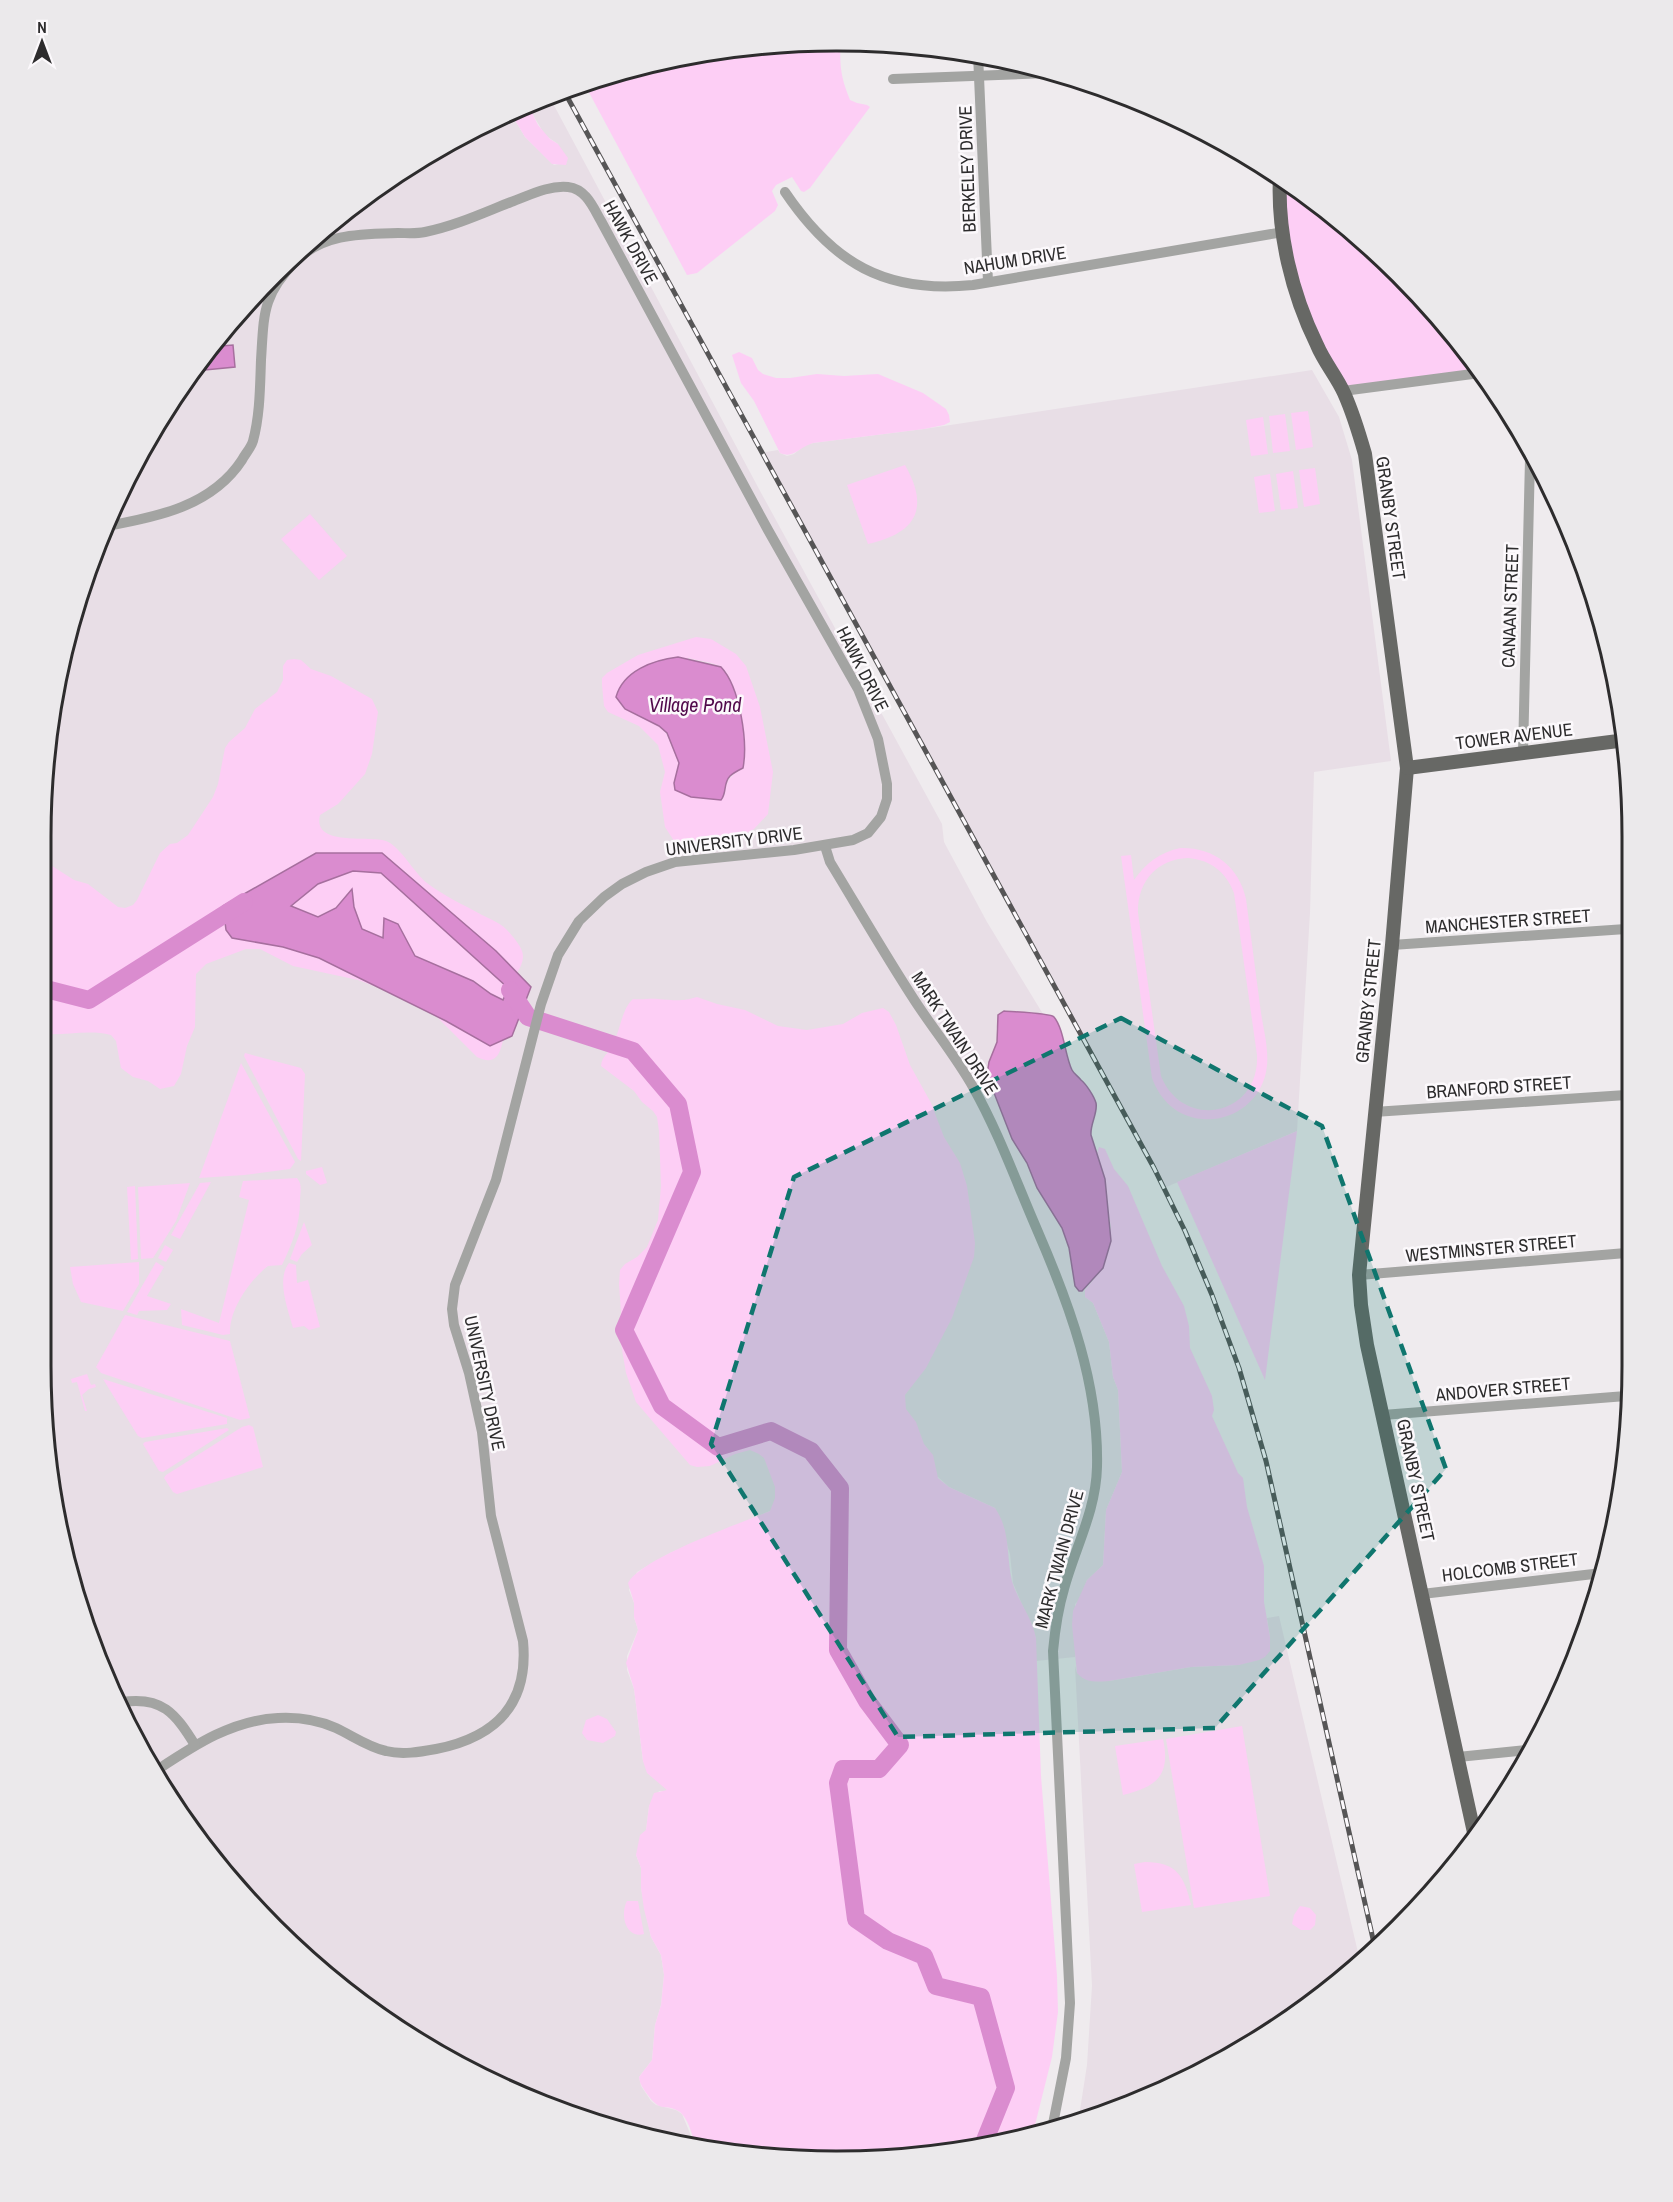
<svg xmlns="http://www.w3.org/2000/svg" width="1673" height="2202" viewBox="0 0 1673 2202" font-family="'Archivo Narrow',sans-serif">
  <rect width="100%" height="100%" fill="#efebee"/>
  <g fill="#e8dee6">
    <polygon points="549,96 759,489 942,824 944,842 987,922 1043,1014 1025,1014 1004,1011 996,1029 997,1042 989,1062 987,1075 1012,1139 1027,1163 1037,1188 1062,1228 1069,1248 1075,1286 1082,1291 1085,1290 1085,1297 1093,1303 1109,1342 1113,1377 1118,1390 1122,1472 1106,1510 1103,1565 1087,1580 1080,1599 1075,1604 1075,1657 1036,1661 1036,1638 1013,1583 1010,1554 995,1508 949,1487 938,1477 770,1511 670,1553 637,1572 629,1590 634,1603 634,1617 638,1630 627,1656 627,1670 634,1689 643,1761 668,1791 659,1791 649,1806 646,1831 636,1855 641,1868 641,1888 651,1937 661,1955 664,1975 661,2005 655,2025 652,2060 639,2077 641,2086 651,2101 656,2105 676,2110 682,2114 694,2143 631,2134 439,2055 274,1929 147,1764 68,1572 41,1366 42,785 68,630 123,484 205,352 311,238 395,174 509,113 516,122 525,137 554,165 559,164 558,144 545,135 533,115 534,100"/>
    <polygon points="1312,370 1339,417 1352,460 1391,761 1314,772 1310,913 1297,1131 1164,1188 761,453 778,450 780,453 787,456 794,454 805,445 813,443 924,429"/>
    <polygon points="1279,1616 1360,1961 1278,2028 1092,2119 1078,2123 1087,2065 1092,1986 1075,1666 1077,1673 1109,1681 1191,1667 1239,1665 1270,1637 1267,1618"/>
  </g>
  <g fill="#fdcef5" fill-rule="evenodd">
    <path d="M837,41H841C839,65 841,78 850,100L857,103L867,105L870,107L810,188L804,192L801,191L792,177L776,185L772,191L778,205L775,211L697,273L687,275L585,85L682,56Z"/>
    <polygon points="534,100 533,115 538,125 550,139 558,144 568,158 566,165 552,164 525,137 516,122 509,113"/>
    <polygon points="1280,176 1400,274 1480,373 1343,391 1291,274"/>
    <path d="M739,352L752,358L758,370L763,374L776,378H790L817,374L844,376L878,374L923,393L946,409L949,415L950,422L944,425L924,429L813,443C799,447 794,459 780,453L754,401L741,383L732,355Z"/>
    <polygon points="1308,411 1313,447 1296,450 1291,413"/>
    <polygon points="1285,414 1290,451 1273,453 1269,416"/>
    <polygon points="1263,417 1268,454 1251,456 1246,420"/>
    <path d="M905,465C930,509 916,533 868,544L847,485Z"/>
    <polygon points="1315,468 1320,504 1304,507 1299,470"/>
    <polygon points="1293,471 1298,508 1281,510 1276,474"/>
    <polygon points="1270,474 1275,511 1259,513 1254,477"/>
    <polygon points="310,514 347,556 319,580 281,539"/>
    <path d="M696,637L711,639L736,654L746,666L760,707L773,772L768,814L754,829L730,842L709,843L689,847L676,844L665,827L660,792L665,772L658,745L639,726L608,712L604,706L602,685V678L607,673L638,655ZM689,658C698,661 713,662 721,667C738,679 747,748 743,768C731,776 726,779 725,795C707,800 693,799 675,790L674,783L679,763L666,733L659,726L625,709Z"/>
    <path d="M294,659L301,660L311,669L331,676L372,699L378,712L372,754L365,774L338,804L320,815C312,847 368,835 386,841C401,847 414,873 427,883C444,896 464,905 482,915C490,919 500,923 506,929C511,934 520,945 522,951C527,964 512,977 510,989C508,1002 505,1048 497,1056C491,1063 484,1060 477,1057L435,1015L404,997L358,980L293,966L260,949H246L206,964L196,974L195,1027L187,1046L181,1074L174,1086L160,1089L148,1081L133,1077L121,1068L116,1041L111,1035C88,1029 65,1036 41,1034L42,863L49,864L74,880L88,884L118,907L125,908L133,905L137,900L160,853L170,844L177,843L188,835L213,797L218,784L225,748L229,742L245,728L255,709L277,692L283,680V666L287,660Z"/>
    <path d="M1180,848C1213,847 1239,866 1246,899C1251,937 1256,975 1261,1013C1264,1032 1270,1053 1266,1072C1260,1102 1232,1122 1202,1119C1177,1117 1160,1100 1152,1078L1121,856L1131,855L1134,880C1146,863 1159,853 1180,848ZM1188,858C1211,860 1226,872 1234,893L1257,1055C1260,1115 1184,1132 1161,1076L1138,913C1137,882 1157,859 1188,858Z"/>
    <path d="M697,997L717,1004L745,1010L778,1026L807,1030L843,1024L862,1013L883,1008L889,1012L896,1025L910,1065L931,1103L944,1137L960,1163L967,1186L975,1243L974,1257L952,1318L926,1368L905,1395L906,1409L916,1422L924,1444L933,1455L938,1478L949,1487L995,1508C1011,1531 1006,1556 1012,1581C1018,1601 1032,1617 1036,1638L1041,1776L1057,1976L1058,2012L1052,2057L1033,2133L941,2155L837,2161L694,2143C692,2133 688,2119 680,2112C665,2102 662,2115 647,2094C643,2088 640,2085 639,2077L652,2060L655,2025L661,2005L664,1975L661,1955L651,1937L644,1909L641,1888V1868L636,1855L640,1835L646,1830L649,1806L654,1793L667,1790L647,1773L643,1761L634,1689L626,1663L638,1630L634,1617V1603L628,1583C641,1558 741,1523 770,1511L775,1498V1487L764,1458L759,1454L750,1450L735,1454L710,1466L697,1467L690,1465L636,1402L626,1373L619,1332L621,1312L619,1284L620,1270L625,1264L637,1257L647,1247L658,1220L661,1186L659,1131L657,1117L653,1111L642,1102L634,1091L601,1066C602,1056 608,1054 612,1046C620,1032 622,1008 633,999C642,1000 650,998 658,999C674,1000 681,1002 697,997Z"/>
    <polygon points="245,1053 301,1068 305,1074 301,1161 298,1159 244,1056"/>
    <polygon points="241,1063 295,1162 290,1169 244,1175 199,1178"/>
    <polygon points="1297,1131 1265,1380 1177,1182"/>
    <path d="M1099,1147L1105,1149L1114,1169L1128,1186L1162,1266L1184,1306L1189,1326L1190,1348L1212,1396L1214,1410L1212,1416L1238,1473L1243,1478L1247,1507L1264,1566V1602L1270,1637V1651L1265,1657L1259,1660L1239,1665L1191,1667L1109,1681C1097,1682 1085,1683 1077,1673L1072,1625L1073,1611L1087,1580L1103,1565L1106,1510L1122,1472L1118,1390L1113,1377L1109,1342L1093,1303L1085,1297V1290L1103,1268L1111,1227L1107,1207L1105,1179L1097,1153Z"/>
    <polygon points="322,1167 327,1183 320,1185 306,1174 306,1171"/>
    <path d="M297,1178C303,1185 300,1192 300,1201C300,1225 292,1244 282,1265L268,1266C250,1280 229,1309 230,1334L223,1335L182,1325L181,1309L219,1323L249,1200L239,1197L243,1181Z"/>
    <polygon points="211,1182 180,1239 171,1235 200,1183"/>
    <polygon points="190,1183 176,1221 153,1258 141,1259 138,1187"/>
    <polygon points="135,1186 138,1259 131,1260 127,1187"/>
    <polygon points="304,1222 312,1245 302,1254 297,1262 290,1259"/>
    <polygon points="165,1245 173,1250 166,1262 158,1258"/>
    <polygon points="139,1262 139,1284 123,1311 81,1302 73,1284 70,1267"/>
    <polygon points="156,1262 164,1267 147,1296 171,1304 167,1310 139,1311 137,1315 127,1312"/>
    <path d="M289,1263L296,1265L297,1283L308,1280L320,1327L309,1330L304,1326L293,1328C288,1309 276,1280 289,1263Z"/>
    <polygon points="125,1315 230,1341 250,1418 240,1420 101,1373 96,1367"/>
    <polygon points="87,1374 91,1385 95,1384 96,1387 89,1389 82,1395 87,1411 85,1411 77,1382 72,1383 71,1379"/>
    <polygon points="103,1379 227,1418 227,1424 142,1438 138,1436"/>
    <polygon points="249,1425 253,1427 263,1467 177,1494 173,1492 164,1478 166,1475 242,1427"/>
    <polygon points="227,1428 229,1430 163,1472 159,1471 143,1444 145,1442"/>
    <polygon points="598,1715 607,1719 616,1732 615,1736 603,1743 587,1740 582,1733 586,1720"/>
    <polygon points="1242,1726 1270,1896 1194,1908 1166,1739"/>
    <path d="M1163,1739C1171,1776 1156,1787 1123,1795L1115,1746Z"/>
    <path d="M1145,1862C1177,1862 1184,1876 1191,1905L1142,1912L1134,1864Z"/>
    <path d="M627,1901H638L644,1934C625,1939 620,1914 627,1901Z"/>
    <polygon points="1300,1906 1310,1908 1316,1915 1315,1925 1310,1930 1301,1930 1292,1924 1294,1915"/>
  </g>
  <g fill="#da8ccf" stroke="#a66f9e" stroke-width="1.5" fill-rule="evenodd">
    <polygon points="233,345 235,367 195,371 195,368 209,347"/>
    <path d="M678,657L721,667C740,687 748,742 743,768C739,770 733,773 730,776C723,783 727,793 721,800L691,797L675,790L674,783L679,763L667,733L659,726L625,709L616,697C623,671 653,660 678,657Z"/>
    <path d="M316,853H382L496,951L531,987L512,1036L490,1046L446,1021L319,958L283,947L232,938L226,930L223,906ZM353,871L381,873L508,988L503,1000L491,994L473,981L415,956L398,924L384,918L383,938L362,929L354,907L352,889L336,908L318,917L291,906L318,884Z"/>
    <path d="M1004,1011C1013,1012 1050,1013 1054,1017C1064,1029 1065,1056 1072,1070C1074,1074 1078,1076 1081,1080C1086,1084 1094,1096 1096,1103C1098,1113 1090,1124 1091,1135L1105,1179L1111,1241L1103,1268L1082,1291H1079L1075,1286L1069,1248L1062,1228L1037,1188L1027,1163L1012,1139L987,1075L989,1062L997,1042L998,1015Z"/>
  </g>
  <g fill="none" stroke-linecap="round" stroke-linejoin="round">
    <g stroke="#da8ccf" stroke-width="18">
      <polyline points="42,988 89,1000 244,902"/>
      <polyline points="510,990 528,1017 633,1051 678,1104 692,1172 624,1330 662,1406 718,1447 771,1431 811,1451 840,1488 838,1650 867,1701 900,1745 879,1769 843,1769 838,1783 856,1919 888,1941 924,1956 936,1986 981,1997 1006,2088 983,2145"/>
    </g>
    <g stroke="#a3a4a2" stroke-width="10">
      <polyline points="978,54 988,282"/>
      <polyline points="893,79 1048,73"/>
      <path d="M785,192C833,263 885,294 973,285L1283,232"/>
      <polyline points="1343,391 1480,373"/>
      <path d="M107,526C157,517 212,506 242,460C245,454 251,448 253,441C260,415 260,387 261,360C264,314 262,295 296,261C323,233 362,234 398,233C407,233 416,234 425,232C455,226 483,213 511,202C528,196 548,185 568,187C586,189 593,207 601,221L768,530L858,689L878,739L887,784V799L881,817L868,833L853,840L794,850L675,862L646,872L622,884L604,897L579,921L558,955L541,1004L496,1180L455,1285L452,1309L454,1325L469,1373L482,1432L491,1516L523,1641C529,1704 496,1737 436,1749C420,1752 402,1755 386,1751C368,1747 353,1736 336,1728C318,1720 297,1717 278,1718C231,1720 192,1747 154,1772"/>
      <polyline points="1523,753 1530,459"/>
      <path d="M825,846L830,862C858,908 885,955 915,1001C934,1030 956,1057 973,1087C999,1133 1017,1184 1038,1232C1070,1306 1099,1385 1097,1467C1096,1511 1075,1548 1064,1589C1058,1609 1055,1630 1053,1651L1070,2003L1066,2058L1052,2129"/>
      <polyline points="1392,945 1626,929"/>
      <polyline points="1374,1112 1626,1095"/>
      <polyline points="1359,1275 1626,1253"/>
      <polyline points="1383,1415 1626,1396"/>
      <polyline points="1422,1594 1602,1573"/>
      <path d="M122,1702C162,1696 175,1713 195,1745"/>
      <polyline points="1458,1757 1527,1750"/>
    </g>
    <g stroke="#676865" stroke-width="14">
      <path d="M1280,176C1277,233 1292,294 1317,345C1324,362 1337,377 1344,393C1353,413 1359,433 1365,454L1407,768L1392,945L1359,1275L1361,1305L1367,1345L1475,1837"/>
      <polyline points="1407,768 1626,740"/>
    </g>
    <defs>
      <polyline id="rail" points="564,91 1154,1168 1185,1231 1212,1295 1239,1368 1266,1461 1375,1948"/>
    </defs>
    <use href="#rail" stroke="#565556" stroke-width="5"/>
    <use href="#rail" stroke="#fcf9fc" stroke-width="3" stroke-dasharray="9" stroke-linecap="butt"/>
  </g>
  <path fill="#0f766e" fill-opacity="0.2" stroke="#0f766e" stroke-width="4.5" stroke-dasharray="12 8" stroke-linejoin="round" d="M1121,1018L1322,1126L1446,1469L1215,1728L898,1737L711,1444L794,1177Z"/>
  <g text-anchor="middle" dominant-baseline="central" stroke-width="5" stroke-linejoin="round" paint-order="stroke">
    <g font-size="18" fill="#2d2c2d" stroke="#fcf9fc">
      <text transform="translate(967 169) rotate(-92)">BERKELEY DRIVE</text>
      <text transform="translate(631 242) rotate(61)">HAWK DRIVE</text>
      <text transform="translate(1015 260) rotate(-9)">NAHUM DRIVE</text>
      <text transform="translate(1391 518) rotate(82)">GRANBY STREET</text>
      <text transform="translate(1510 606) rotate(-88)">CANAAN STREET</text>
      <text transform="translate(863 669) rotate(63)">HAWK DRIVE</text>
      <text transform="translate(1514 736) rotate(-7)">TOWER AVENUE</text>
      <text transform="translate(734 841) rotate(-7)">UNIVERSITY DRIVE</text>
      <text transform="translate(1508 921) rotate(-4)">MANCHESTER STREET</text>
      <text transform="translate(1368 1001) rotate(-84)">GRANBY STREET</text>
      <text transform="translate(955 1033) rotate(57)">MARK TWAIN DRIVE</text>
      <text transform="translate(1499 1087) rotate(-4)">BRANFORD STREET</text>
      <text transform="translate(1491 1248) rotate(-5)">WESTMINSTER STREET</text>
      <text transform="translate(485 1383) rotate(78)">UNIVERSITY DRIVE</text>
      <text transform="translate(1503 1389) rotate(-5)">ANDOVER STREET</text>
      <text transform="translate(1416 1480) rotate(78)">GRANBY STREET</text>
      <text transform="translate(1059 1559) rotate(-75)">MARK TWAIN DRIVE</text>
      <text transform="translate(1510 1567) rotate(-7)">HOLCOMB STREET</text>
    </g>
    <g font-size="20" font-style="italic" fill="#51094b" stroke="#fcf9fc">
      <text x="695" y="704">Village Pond</text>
    </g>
  </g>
  <path d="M0 0H1673V2202H0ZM836 51H837A785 785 0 0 1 1622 836V1366A785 785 0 0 1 837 2151H836A785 785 0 0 1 51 1366V836A785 785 0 0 1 836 51Z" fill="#ebe9eb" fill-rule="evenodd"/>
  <path fill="none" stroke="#2d2c2d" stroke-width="3" d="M836 51H837A785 785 0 0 1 1622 836V1366A785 785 0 0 1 837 2151H836A785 785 0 0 1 51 1366V836A785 785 0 0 1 836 51Z"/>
  <g transform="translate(42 42)" stroke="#fcf9fc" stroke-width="4.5" paint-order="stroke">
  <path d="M0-4.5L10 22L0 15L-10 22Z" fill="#2d2c2d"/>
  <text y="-9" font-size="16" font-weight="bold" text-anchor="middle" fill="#2d2c2d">N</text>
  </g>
</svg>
